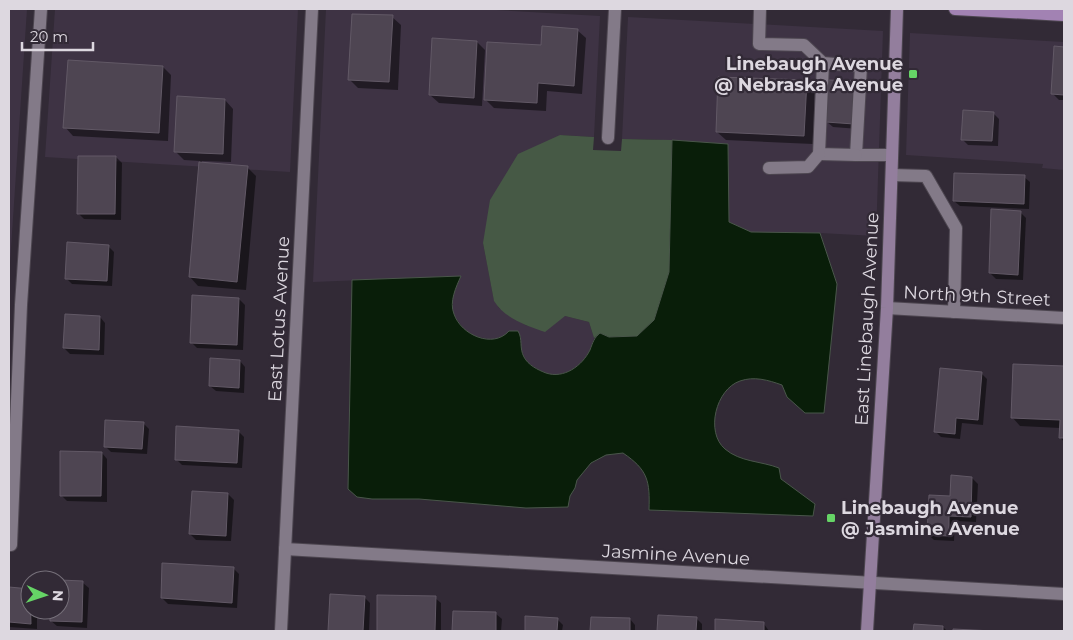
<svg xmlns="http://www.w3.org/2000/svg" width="1073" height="640" viewBox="0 0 1073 640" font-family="Montserrat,sans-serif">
  <rect width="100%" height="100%" fill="#322a36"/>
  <g fill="#3e3344">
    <polygon points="9,9 27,9 9,278"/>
    <polygon points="55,9 298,9 290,172 45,157"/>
    <polygon points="326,9 479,9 600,16 594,137 560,135 483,243 494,300 499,308 527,326 565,316 589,322 594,338 590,350 582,363 570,371 555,376 539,370 527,362 520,347 521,336 505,335 493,340 475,336 465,330 453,314 453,292 460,276 313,282"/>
    <polygon points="628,17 883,31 876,236 820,233 751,232 729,222 728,144 646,139 622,139"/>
    <polygon points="910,33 1064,42 1064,170 1042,168 1043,164 906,155"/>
  </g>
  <path fill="#465945" d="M560,135L594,137L593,150L621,151L622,139L672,140L669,272L654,320L637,336L609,337L600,333L594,338L589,322L565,316L545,332C527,326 504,318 494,301L483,243L490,200L518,154Z"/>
  <path fill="#091e09" stroke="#49564a" d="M672,140L728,144L729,222L751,232L820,233L837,284L824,413H805L787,397L782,385C768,380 754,376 740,381C716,389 705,432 725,449C740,462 761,461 779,468L781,479L815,504L813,516L649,510C650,481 648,470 623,453L606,455L591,463L577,480L575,488L570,496L568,507L526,508L419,499H372L357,497L348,489L352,280L461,276C456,287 449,302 454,314C461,335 493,349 509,331H518C523,339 519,348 524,357C528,365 538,370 546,373C564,379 582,366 590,350C593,342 594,338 600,333L609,337L637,336L654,320L669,272Z"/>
  <g fill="#0007">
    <polygon points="392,17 401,25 398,90 358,88 350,80"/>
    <polygon points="577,30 586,38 582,94 547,91 546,111 494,108 485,99 542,47"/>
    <polygon points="477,42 485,50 482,106 439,103 430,95"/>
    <polygon points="1055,47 1064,48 1064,100 1059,100 1053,94"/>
    <polygon points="163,67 171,75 168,141 73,136 65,127"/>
    <polygon points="806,81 815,90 813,144 726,140 717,132"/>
    <polygon points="862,88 859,129 833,127 827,122"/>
    <polygon points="225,100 233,109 231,162 202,161 202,163 247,167 256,176 246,290 198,286 190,277 200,161 184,160 176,152"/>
    <polygon points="993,113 999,119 998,146 968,145 962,139"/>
    <polygon points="116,157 122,163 121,220 84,219 78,213"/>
    <polygon points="1024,177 1030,182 1029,209 960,206 954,201"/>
    <polygon points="1020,212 1026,218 1023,280 996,279 990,273"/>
    <polygon points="108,246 114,252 112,286 72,284 67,279"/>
    <polygon points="239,299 245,305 243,350 197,348 191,342"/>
    <polygon points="100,317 105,323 104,355 70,354 64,348"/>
    <polygon points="240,361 245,367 244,393 216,391 210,386"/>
    <polygon points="1014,365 1064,367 1064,442 1060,437 1060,428 1020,426 1012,417"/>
    <polygon points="981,373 987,379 983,425 962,423 960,439 941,437 935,431"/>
    <polygon points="143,423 149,429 147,454 111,452 105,446"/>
    <polygon points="238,431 244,437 242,468 182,465 176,459"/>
    <polygon points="102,453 107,459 107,502 67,501 61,495"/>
    <polygon points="972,478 978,484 976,522 955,521 954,541 934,540 928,534 951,497"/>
    <polygon points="228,494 234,500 231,541 196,540 190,534"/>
    <polygon points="233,568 239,574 237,608 168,604 162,598"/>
    <polygon points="60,582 83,583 89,588 87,628 57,626 51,621 51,610 60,610"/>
    <polygon points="9,589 30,590 30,610 37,610 37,629 9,627"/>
    <polygon points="331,596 364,597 370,603 369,631 330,631"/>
    <polygon points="435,598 441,603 441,631 378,631"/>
    <polygon points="454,612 496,614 502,619 501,631 453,631"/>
    <polygon points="659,616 696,618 702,624 702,631 658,631"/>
    <polygon points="526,617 557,619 563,625 562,631 526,631"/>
    <polygon points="592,618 630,619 635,625 635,631 592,631"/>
    <polygon points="717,621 764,624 769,631 716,631"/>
    <polygon points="915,625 943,627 947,631 914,631"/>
  </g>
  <g fill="#4e4552" stroke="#625966">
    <polygon points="352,14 393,15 389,82 348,80"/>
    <polygon points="542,26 578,29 574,86 538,83 537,103 484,100 487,42 541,45"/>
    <polygon points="432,38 477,41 474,98 429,95"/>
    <polygon points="1054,46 1064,47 1064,95 1051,94"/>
    <polygon points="68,60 163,66 159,133 63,128"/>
    <polygon points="718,77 807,80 804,136 716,132"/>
    <polygon points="828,80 856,81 854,124 826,122"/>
    <polygon points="177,96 225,99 223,154 174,152"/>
    <polygon points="963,110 994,112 992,141 961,140"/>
    <polygon points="78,156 116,156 115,214 77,214"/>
    <polygon points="199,162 248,166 237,282 189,277"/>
    <polygon points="954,173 1025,175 1024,204 953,201"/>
    <polygon points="991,209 1021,211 1018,275 989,273"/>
    <polygon points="67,242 109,245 107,281 65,279"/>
    <polygon points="192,295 239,298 237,345 190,343"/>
    <polygon points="65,314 100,316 99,350 63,348"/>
    <polygon points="210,358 240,360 239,388 209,386"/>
    <polygon points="1013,364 1064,366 1064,438 1059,438 1060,420 1011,418"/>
    <polygon points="940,368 982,372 978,420 956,418 955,434 934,432"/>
    <polygon points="105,420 144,422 142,449 104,447"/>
    <polygon points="176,426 239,430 237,463 175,460"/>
    <polygon points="60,451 102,452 101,496 60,496"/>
    <polygon points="951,475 972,477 971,517 949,516 949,536 927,535 929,495 950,496"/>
    <polygon points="192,491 228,493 226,536 189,534"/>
    <polygon points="162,563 234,567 232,603 161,598"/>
    <polygon points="60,580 83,581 82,622 50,621 50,610 60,610"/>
    <polygon points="9,587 30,589 31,624 9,622"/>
    <polygon points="330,594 365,596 363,631 328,631"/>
    <polygon points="377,595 436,596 435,631 377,631"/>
    <polygon points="453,611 496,612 496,631 452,631"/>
    <polygon points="658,615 697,617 696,631 657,631"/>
    <polygon points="525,616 558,618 557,631 525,631"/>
    <polygon points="591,617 630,618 630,631 590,631"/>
    <polygon points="715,619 764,622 764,631 715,631"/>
    <polygon points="914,624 943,626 943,631 913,631"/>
    <polygon points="953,629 993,631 953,631"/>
  </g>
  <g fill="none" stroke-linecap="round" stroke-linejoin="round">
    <defs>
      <g id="lane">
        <polyline points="760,9 759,44 804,45 823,63 861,66 856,155 892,155"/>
        <polyline points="823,63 819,154 856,155"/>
        <polyline points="769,168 808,167 819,154"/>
        <polyline points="892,175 926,176 956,228 954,312"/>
      </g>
      <g id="street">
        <polyline points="608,138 615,9"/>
        <polyline points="887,308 1064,318"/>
        <polyline points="9,545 11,545 21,305 41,9"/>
        <polyline points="285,549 1064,594"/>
        <polyline points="281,631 312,9"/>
      </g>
      <polyline id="secondary" points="867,631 887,308 897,9"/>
      <polyline id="primary" points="955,9 1064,15"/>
    </defs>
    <use href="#lane" stroke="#4d4650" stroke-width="14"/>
    <use href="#street" stroke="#4d4650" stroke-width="14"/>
    <use href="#secondary" stroke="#4d4650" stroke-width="14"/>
    <use href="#primary" stroke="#4d4650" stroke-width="14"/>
    <use href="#lane" stroke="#837a88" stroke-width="12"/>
    <use href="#street" stroke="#837a88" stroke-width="12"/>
    <use href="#secondary" stroke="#937e9d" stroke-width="12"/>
    <use href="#primary" stroke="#a282b3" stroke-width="12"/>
  </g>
  <g fill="#66d466" stroke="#322a36" stroke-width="2">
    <rect x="908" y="69" width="10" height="10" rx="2.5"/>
    <rect x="826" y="513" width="10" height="10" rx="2.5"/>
  </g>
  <g text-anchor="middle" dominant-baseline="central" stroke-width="4.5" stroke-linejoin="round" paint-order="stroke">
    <g font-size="18" font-weight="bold" fill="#ddd8e0" stroke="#322a36" text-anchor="end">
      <text x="903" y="64">Linebaugh Avenue<tspan x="903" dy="21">@ Nebraska Avenue</tspan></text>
      <text x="841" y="508" text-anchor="start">Linebaugh Avenue<tspan x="841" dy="21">@ Jasmine Avenue</tspan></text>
    </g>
    <g font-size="18" fill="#ddd8e0" stroke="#322a36">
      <text transform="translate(977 296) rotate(3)">North 9th Street</text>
      <text transform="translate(279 319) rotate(-87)">East Lotus Avenue</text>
      <text transform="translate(867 319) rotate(-87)">East Linebaugh Avenue</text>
      <text transform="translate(676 555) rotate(3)">Jasmine Avenue</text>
    </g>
  </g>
  <rect width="1073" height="640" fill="none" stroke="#ddd8e0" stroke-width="20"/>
  <g transform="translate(45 595) rotate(93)"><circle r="24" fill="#322a36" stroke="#76707a"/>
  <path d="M0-4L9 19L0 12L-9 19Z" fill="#66d466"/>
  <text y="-8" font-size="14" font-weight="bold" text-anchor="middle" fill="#ddd8e0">N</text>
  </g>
  <path d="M22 42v8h71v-8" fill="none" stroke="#ddd8e0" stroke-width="2.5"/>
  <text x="30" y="42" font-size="15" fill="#ddd8e0" stroke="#322a36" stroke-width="4" paint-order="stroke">20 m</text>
</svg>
